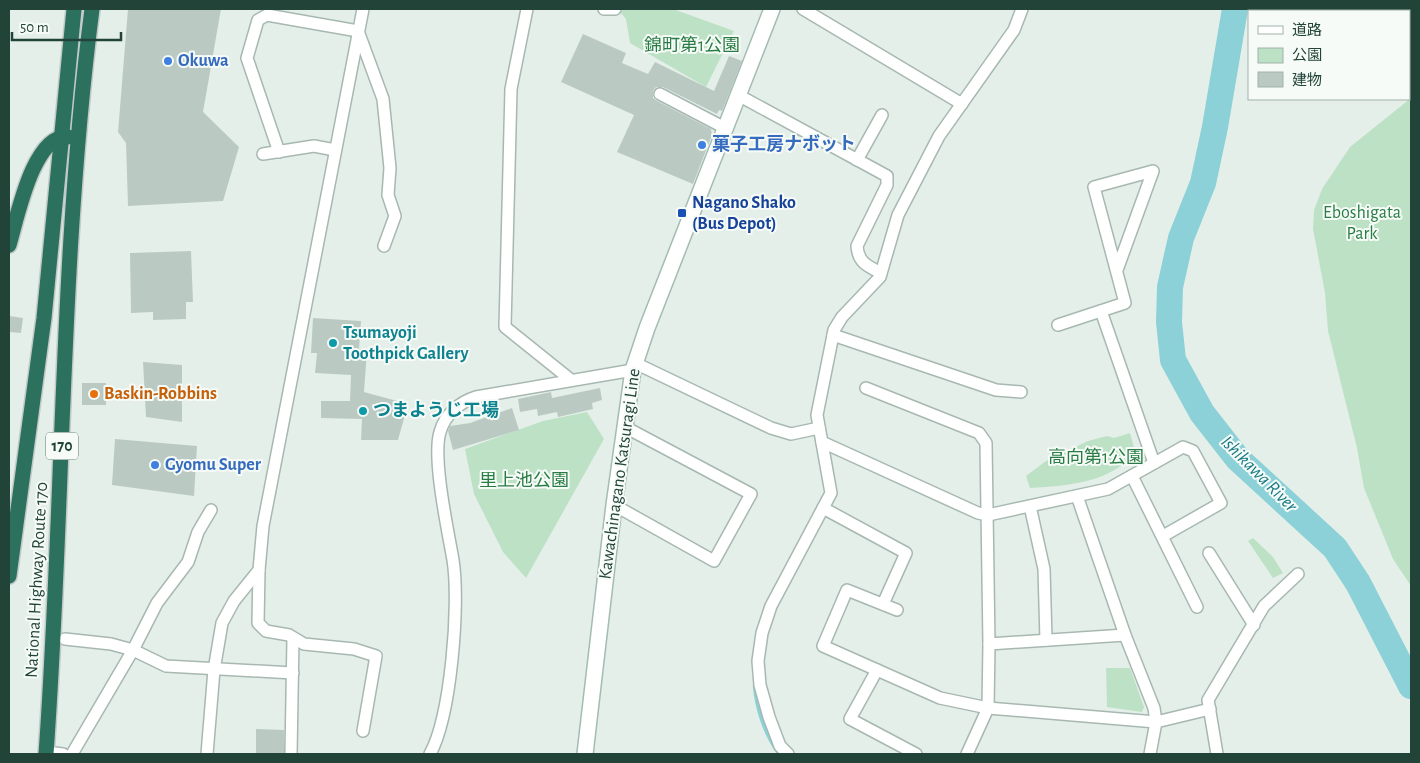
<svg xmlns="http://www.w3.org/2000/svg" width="1420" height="763" viewBox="0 0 1420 763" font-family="'Alegreya Sans','Noto Sans JP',sans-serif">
  <rect width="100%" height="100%" fill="#e5efea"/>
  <g fill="#bde1c4">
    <polygon points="623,9 673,9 734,31 706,87 630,43 626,19 621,13"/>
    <polygon points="1411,98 1411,586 1393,559 1364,488 1357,448 1328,331 1325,293 1313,229 1314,210 1322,189 1350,147"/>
    <polygon points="587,412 604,439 526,578 503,552 474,494 465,449 543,421"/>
    <path d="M1130,433L1135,451C1114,483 1065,486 1030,488L1026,476L1046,461L1088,441L1107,436L1114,438Z"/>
    <polygon points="1253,538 1273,557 1283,573 1273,578 1248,541"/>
    <polygon points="1106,668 1130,668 1144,707 1142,712 1107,707"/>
  </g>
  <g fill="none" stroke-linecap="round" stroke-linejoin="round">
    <path stroke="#8bd1d7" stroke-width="4.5" d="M755,686C757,709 766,736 780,754"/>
    <polyline stroke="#8bd1d7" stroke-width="26" points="1235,9 1215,127 1203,183 1181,238 1170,287 1169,322 1173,360 1202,413 1238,459 1335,548 1358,583 1411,686"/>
  </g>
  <g fill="#bacac3">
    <polygon points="128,9 221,9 203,112 239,147 223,201 128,206 126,143 118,132"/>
    <polygon points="583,34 626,53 622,63 648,74 655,62 714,91 729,56 742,61 722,111 719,110 717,114 663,87 656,87 653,91 653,98 657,101 711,129 712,135 693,184 617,152 634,115 561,82"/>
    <polygon points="191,251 193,302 186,302 186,319 153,320 153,312 131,313 130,253"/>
    <polygon points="9,316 23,318 21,333 9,332"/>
    <polygon points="313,318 361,321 359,349 367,350 364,392 408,404 398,440 361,440 362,419 321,418 321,401 350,401 351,375 315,373 317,353 311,353"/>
    <polygon points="143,362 182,365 182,422 146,417"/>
    <rect x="82" y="383" width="24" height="22"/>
    <polygon points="600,388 602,400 592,403 593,409 558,417 557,412 538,416 537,409 520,412 518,399 551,392 552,398"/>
    <polygon points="512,408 519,430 453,450 448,431 450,426 470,423"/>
    <polygon points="115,439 197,446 194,496 112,485"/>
    <polygon points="256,729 284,730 284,754 256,754"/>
  </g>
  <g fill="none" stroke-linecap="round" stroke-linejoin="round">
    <defs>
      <g id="street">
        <polyline points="527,9 511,89 505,327 571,380"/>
        <polyline points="604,9 615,9"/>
        <polyline points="803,9 962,104"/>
        <polyline points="660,94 725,128"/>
        <path d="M738,95L887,176V185L857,246C858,262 867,266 881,273"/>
        <polyline points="279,152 247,58 258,20 267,15 358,31 383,99 390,168 388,195 395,216 384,246"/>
        <polyline points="263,154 314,146 335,150"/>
        <polyline points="857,160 882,115"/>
        <polyline points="1101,311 1154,463"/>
        <polyline points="1058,325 1125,303 1094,187 1153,171 1117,270"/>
        <polyline points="833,335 996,390 1021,392"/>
        <polyline points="635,363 771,428 791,434 819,428"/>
        <polyline points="866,388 979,433 986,443 989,644 988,708 967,754"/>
        <polyline points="822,442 978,513 988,515 1108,489 1183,447 1193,451 1221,503 1163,536"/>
        <polyline points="1132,476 1197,607"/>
        <polyline points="1077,496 1125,635 1154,708 1156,722 1150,754"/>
        <polyline points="614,505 714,561 751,494 625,427"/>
        <polyline points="1030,506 1044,569 1046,640"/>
        <polyline points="823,508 906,553 883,604"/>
        <polyline points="1209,553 1254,625"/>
        <polyline points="259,570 258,623 266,631 289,635 304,644 354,649 376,656 363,731"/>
        <polyline points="897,610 847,590 823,646 940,698 988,708 1156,722 1210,709"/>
        <polyline points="65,639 111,644 133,650 166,666 293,673"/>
        <polyline points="989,644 1125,635"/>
        <polyline points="877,670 850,719 916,754"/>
        <polyline points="46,752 63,754"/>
        <polyline points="72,754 133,650 157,603 188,562 198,532 211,510"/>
        <polyline points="207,754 214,670 222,623 234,601 259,570 263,526 363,9"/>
        <polyline points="291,754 293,638"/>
        <path d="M430,754C451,716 460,604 453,560C448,531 432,458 440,432C445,414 460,402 476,397L633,370"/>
        <polyline points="788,754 780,746 769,717 760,685 758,661 762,633 771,606 831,493 817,415 834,330 842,317 880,277 898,215 939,136 1014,30 1022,9"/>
        <polyline points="1217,754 1208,700 1264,606 1298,574"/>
      </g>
      <polyline id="secondary" points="585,754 614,505 633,370 647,328 772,9"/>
      <g id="highway">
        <path d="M9,245C17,219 33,134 68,137"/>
        <polyline points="9,576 44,318 74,9"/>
        <path d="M46,754C64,506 60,256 92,9"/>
      </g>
    </defs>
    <use href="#street" stroke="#a7b8b1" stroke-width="14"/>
    <use href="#secondary" stroke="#a3bcb1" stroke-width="18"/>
    <use href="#highway" stroke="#c1cac7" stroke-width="18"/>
    <use href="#street" stroke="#fff" stroke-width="11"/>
    <use href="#secondary" stroke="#fff" stroke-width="15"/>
    <use href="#highway" stroke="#2c715e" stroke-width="15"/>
  </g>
  <g fill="#3f7fe0" stroke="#f6fbf8" stroke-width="2">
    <circle cx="168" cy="61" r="5"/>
    <circle cx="702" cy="145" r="5"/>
    <circle cx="155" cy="465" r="5"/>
  </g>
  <rect fill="#1a4fb4" stroke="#f6fbf8" stroke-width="2" x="677" y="208" width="10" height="10" rx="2.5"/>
  <g fill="#0f9aa8" stroke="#f6fbf8" stroke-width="2">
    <circle cx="333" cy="343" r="5"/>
    <circle cx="363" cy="411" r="5"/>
  </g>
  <circle fill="#e8710a" stroke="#f6fbf8" stroke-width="2" cx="94" cy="394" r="5"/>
  <g text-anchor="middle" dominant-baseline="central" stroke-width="4" stroke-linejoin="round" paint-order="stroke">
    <rect fill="#f6fbf8" stroke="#627a72" stroke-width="1" x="46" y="432.5" width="32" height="27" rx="4"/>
    <g font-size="16" font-weight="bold" fill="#224338">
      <text x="62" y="446">170</text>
    </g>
    <g font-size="18" fill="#297d44" stroke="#f6fbf8">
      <text x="692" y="46">錦町第1公園</text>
      <text x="1362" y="213">Eboshigata<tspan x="1362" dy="21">Park</tspan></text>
      <text x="1096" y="458">高向第1公園</text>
      <text x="524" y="481">里上池公園</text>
    </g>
    <g font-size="18" font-weight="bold" fill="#366cbe" stroke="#f6fbf8" text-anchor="start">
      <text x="178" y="61">Okuwa</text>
      <text x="712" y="145">菓子工房ナボット</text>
      <text x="165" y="465">Gyomu Super</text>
    </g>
    <g font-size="18" font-weight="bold" fill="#164399" stroke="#f6fbf8" text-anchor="start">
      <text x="692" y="203">Nagano Shako<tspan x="692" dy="21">(Bus Depot)</tspan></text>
    </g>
    <g font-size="18" font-weight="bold" fill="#0d838f" stroke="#f6fbf8" text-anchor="start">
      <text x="343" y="333">Tsumayoji<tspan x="343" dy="21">Toothpick Gallery</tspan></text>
      <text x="373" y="411">つまようじ工場</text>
    </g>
    <g font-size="18" font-weight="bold" fill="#c56008" stroke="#f6fbf8" text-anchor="start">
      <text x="104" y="394">Baskin-Robbins</text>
    </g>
    <g font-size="18" fill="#224338" stroke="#f6fbf8">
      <text transform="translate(620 474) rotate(-82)">Kawachinagano Katsuragi Line</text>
      <text transform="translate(37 580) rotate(-87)">National Highway Route 170</text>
    </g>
    <g font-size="19" font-style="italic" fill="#177a84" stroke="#f6fbf8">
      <text transform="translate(1259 474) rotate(45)">Ishikawa River</text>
    </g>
  </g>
  <rect width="1420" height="763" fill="none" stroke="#224338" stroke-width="20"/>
  <rect x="1248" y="10" width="162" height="90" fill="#f6fbf8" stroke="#a1b1ab"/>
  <rect x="1258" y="26" width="25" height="8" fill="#ffffff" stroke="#a1b1ab"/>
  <text x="1292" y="35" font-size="15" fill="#224338">道路</text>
  <rect x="1258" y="48" width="25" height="15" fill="#bde1c4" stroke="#a1b1ab"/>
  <text x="1292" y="60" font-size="15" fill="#224338">公園</text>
  <rect x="1258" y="72" width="25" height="15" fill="#bacac3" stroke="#a1b1ab"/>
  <text x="1292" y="85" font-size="15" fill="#224338">建物</text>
  <path d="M12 32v8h109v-8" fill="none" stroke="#224338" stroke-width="2.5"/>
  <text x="20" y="32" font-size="15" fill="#224338" stroke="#f6fbf8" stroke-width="4" paint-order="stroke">50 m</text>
</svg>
